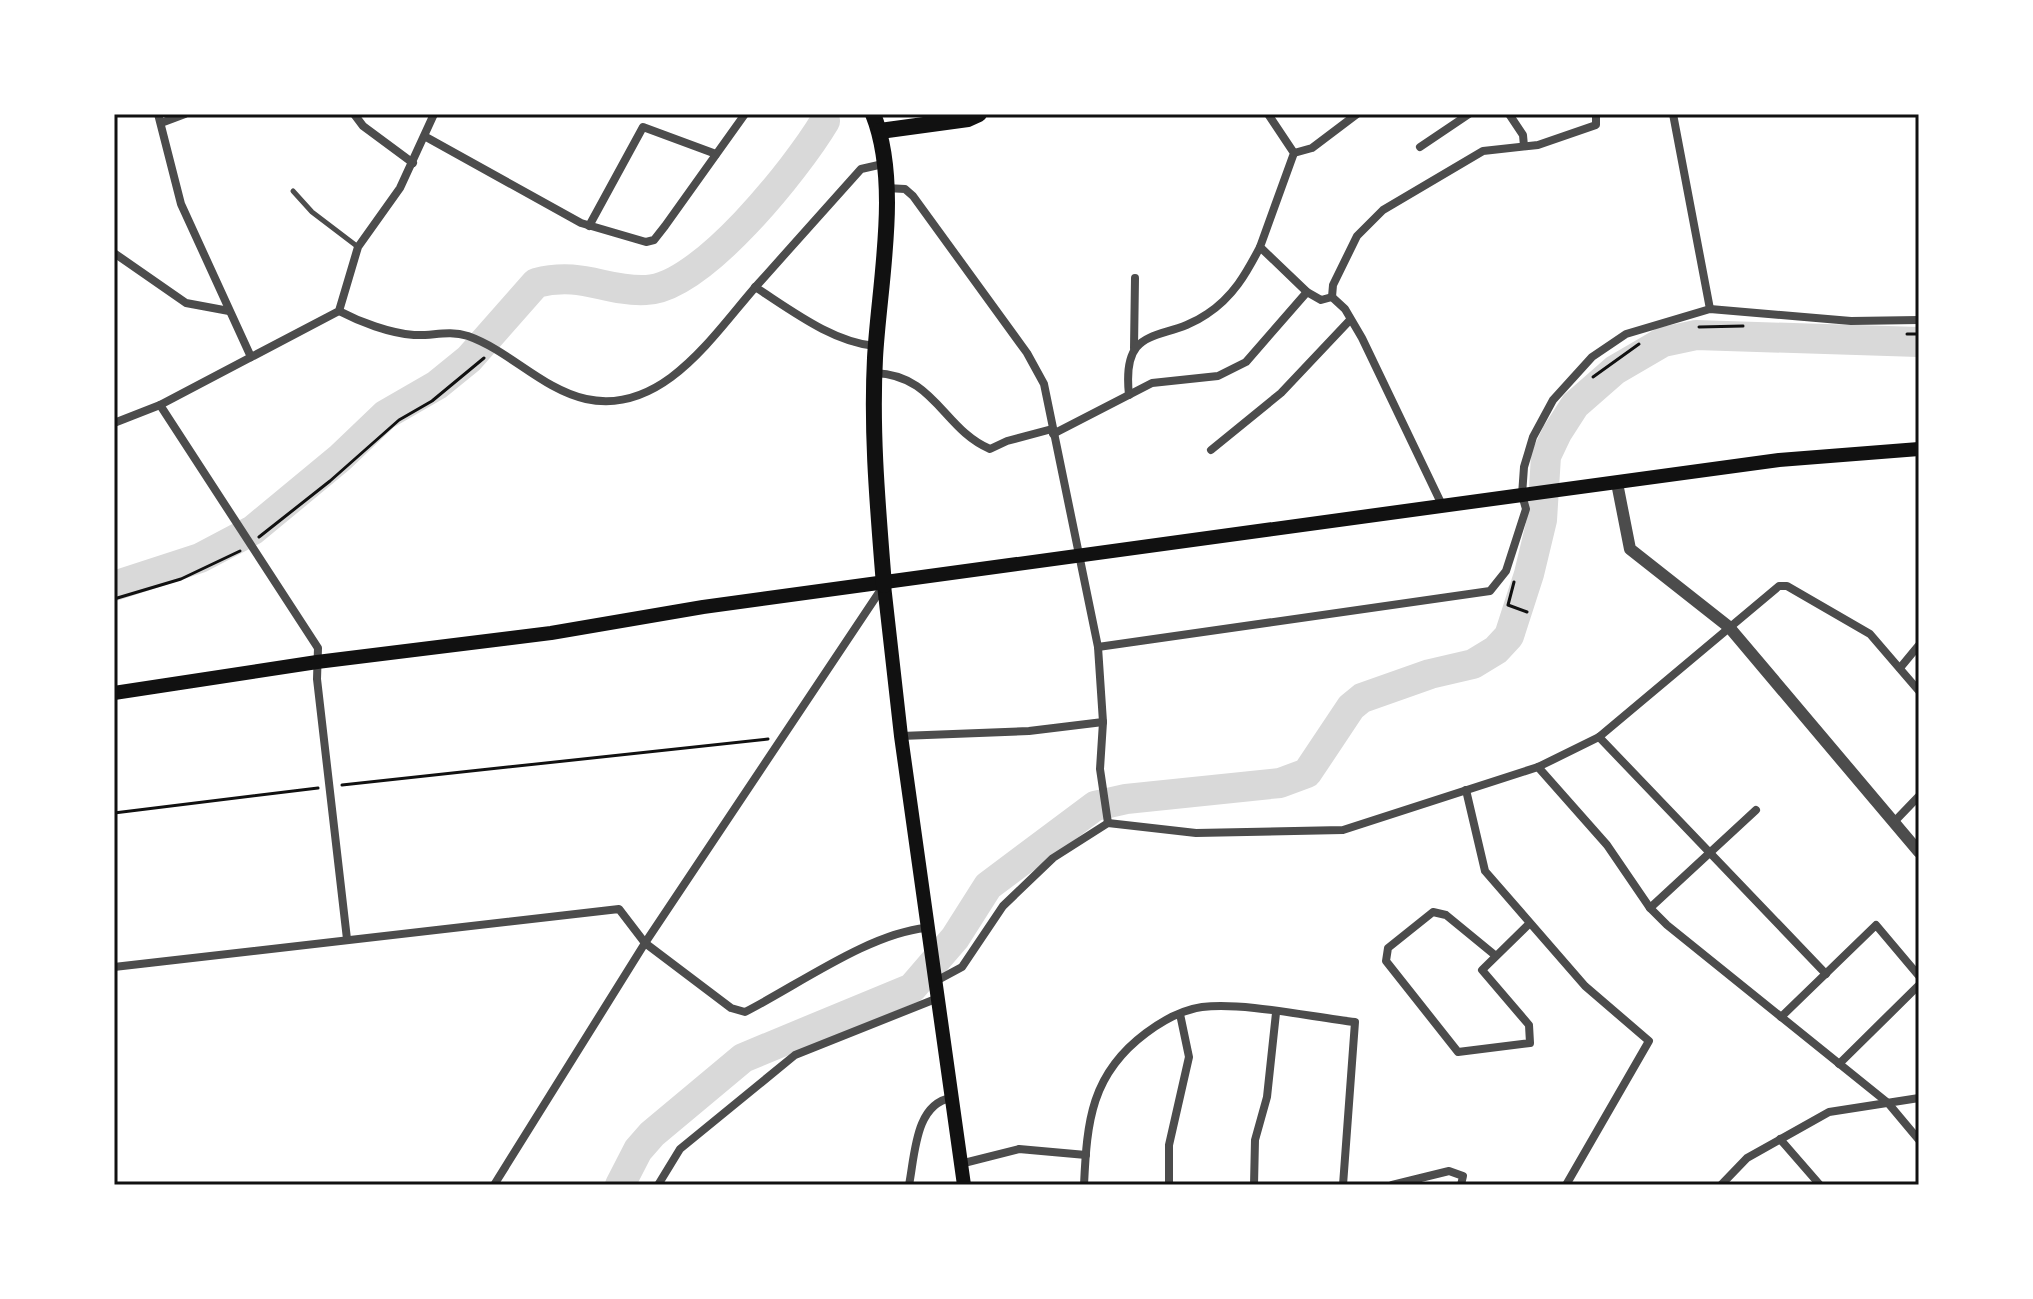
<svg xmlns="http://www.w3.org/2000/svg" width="2033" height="1299" viewBox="0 0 2033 1299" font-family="'Noto Sans',sans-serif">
  <rect width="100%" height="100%" fill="#fff"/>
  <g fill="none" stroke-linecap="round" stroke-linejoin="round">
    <g stroke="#d9d9d9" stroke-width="30">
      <path d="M114,586L200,558L253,530L340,458L385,415L437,385L469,359L536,283C583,271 605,292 646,290C701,289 797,168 825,121"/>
      <polyline points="620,1185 638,1150 652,1134 743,1058 912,988 955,938 988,886 1095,806 1126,799 1280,783 1307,773 1351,707 1362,698 1430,674 1473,664 1496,650 1509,636 1529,574 1542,520 1546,456 1557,433 1575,405 1615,370 1663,342 1696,335 1919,342"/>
    </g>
    <g stroke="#111" stroke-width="3">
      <polyline points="1699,327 1743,326"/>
      <polyline points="1907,334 1919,334"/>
      <polyline points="1593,377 1639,344"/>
      <polyline points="259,537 330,481 399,420 432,401 484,358"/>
      <polyline points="1514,582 1508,605 1527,612"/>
      <polyline points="114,599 181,579 240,551"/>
      <polyline points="342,785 768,739"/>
      <polyline points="114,813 318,788"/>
    </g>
    <polyline stroke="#4c4c4c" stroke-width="5" points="293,191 312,212 358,247"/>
    <g stroke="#4c4c4c" stroke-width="8">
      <polyline points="158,114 181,204 251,357"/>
      <polyline points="354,114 363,126 413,163"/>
      <polyline points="1268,114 1294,153 1260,247 1307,292 1321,300 1332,297"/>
      <polyline points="1509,114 1523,135 1524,146"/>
      <polyline points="1673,114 1710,309"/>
      <polyline points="161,123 185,114"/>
      <polyline points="426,137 581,223 646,242 654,240 665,226 745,114"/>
      <polyline points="1420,147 1469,114"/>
      <polyline points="1294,153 1312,148 1357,114"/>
      <polyline points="886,188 905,189 913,196 1027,353 1044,384 1098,647 1103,722 1029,731 901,736"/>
      <polyline points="589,226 643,127 716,154"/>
      <polyline points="114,253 186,303 229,311"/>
      <path d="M755,287C791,310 832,342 875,346"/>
      <polyline points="1332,297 1333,285 1357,236 1383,210 1483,151 1538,145 1596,125 1596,114"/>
      <polyline points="1332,297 1345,309 1362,338 1443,507"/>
      <path d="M339,311C360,322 389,333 414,335C433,336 448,330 468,336C510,351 542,389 586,399C664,416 715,332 759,283C793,245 827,207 861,169L883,164"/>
      <polyline points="1134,348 1135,278"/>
      <path d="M875,373C935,375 943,429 990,449L1007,441L1052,429"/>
      <path d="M1129,395C1121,321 1164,344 1207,314C1233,297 1246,274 1260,247"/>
      <polyline points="160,405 318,648 317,679 347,939"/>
      <polyline points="114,423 160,405 339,311 358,247 400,188 434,114"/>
      <polyline points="1053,434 1152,383 1218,376 1246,362 1307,292"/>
      <polyline points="1211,450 1281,393 1350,320"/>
      <polyline points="1098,647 1490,591 1506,571 1526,509 1522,495 1524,467 1533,437 1553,400 1592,357 1626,334 1710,309 1851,321 1919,320"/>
      <polyline points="1900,668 1919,645"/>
      <polyline points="1103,722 1100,769 1108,823"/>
      <polyline points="1599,737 1826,974"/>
      <polyline points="1538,767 1607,845 1650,908 1667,925 1888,1103 1919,1140"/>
      <polyline points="1466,790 1485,871 1585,986 1649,1041 1566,1185"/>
      <polyline points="1894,822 1919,796"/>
      <polyline points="1650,908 1756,810"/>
      <polyline points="1496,956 1446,915 1433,912 1388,948 1386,961 1458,1052 1530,1043 1529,1025 1482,970 1529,924"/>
      <path d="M114,967L619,909L645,943L731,1008L745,1012C798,985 870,933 926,928"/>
      <polyline points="936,981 962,967 1003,906 1053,858 1108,823 1196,833 1343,830 1538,767 1599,737 1779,586 1787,586 1870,634 1919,691"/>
      <polyline points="1781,1017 1876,925 1919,976"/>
      <polyline points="1839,1064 1919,985"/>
      <polyline points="1780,1139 1820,1185"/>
      <polyline points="960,1164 1019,1149 1086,1155"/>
      <polyline points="494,1185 645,943 884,585"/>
      <polyline points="658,1185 680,1149 795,1055 938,998"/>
      <path d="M909,1185C915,1155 915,1104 951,1098"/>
      <path d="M1084,1185C1087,1121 1091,1074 1146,1033C1162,1021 1182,1010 1202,1007C1244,1002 1311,1017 1355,1022L1343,1185"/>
      <polyline points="1169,1185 1169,1145 1189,1057 1180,1014"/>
      <polyline points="1254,1185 1255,1140 1267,1097 1276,1013"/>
      <polyline points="1392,1185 1449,1171 1463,1176 1461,1185"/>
      <polyline points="1721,1185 1747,1158 1829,1112 1919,1098"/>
    </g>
    <polyline stroke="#4c4c4c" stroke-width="12" points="1617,483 1630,549 1729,627 1919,852"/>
    <g stroke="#111" stroke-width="14">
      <polyline points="884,585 901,736 964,1185"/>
      <polyline points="114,693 317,662 551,633 703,607 1522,495 1779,460 1919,449"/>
    </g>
    <g stroke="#111" stroke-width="16">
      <path d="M873,114C901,184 879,284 875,358C871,434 878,509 884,585"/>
      <polyline points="880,131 968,119 979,114"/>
    </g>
  </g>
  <rect width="2033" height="1299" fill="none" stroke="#ffffff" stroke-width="232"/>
  <rect x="116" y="116" width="1801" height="1067" fill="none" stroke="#111" stroke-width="3"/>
</svg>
